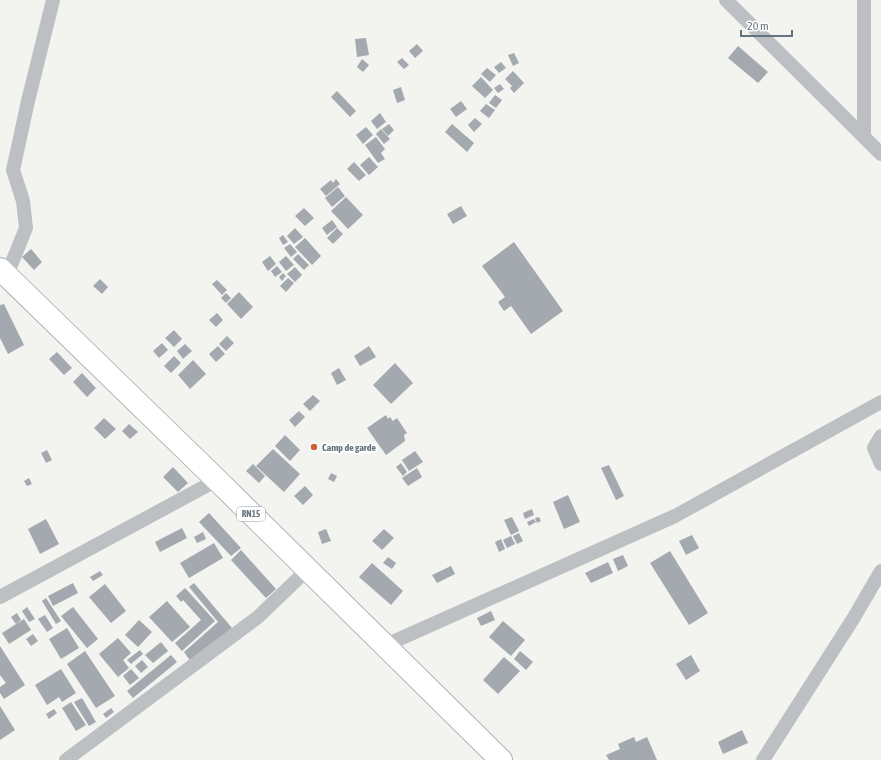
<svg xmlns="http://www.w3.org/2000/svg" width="881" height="760" viewBox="0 0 881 760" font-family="'Asap Condensed',sans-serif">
  <rect width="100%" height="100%" fill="#f3f3f0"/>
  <g fill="#a3a9ae">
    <polygon points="366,38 369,55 357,57 355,39"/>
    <polygon points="417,44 423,51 415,58 409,51"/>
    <polygon points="738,46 768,72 758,83 728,58"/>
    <polygon points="514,53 519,63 513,66 508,55"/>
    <polygon points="402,58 409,65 404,69 397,62"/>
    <polygon points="362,59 369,65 363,72 357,67"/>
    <polygon points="501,62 506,68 499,73 494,67"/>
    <polygon points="487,68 496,75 490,82 481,74"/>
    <polygon points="513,71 524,83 514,93 510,88 512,86 505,79"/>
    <polygon points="481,77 493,90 485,98 472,86"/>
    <polygon points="500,84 504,89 498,93 494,88"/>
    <polygon points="401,87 405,100 397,103 393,90"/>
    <polygon points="337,91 356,111 350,117 331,97"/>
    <polygon points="495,95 502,100 496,108 489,103"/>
    <polygon points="461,101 467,109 456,117 450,109"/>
    <polygon points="486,104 495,110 489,118 480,111"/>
    <polygon points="380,113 386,122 377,129 371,121"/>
    <polygon points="475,118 482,124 474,132 468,125"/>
    <polygon points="389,124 394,130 388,136 382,129"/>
    <polygon points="452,124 474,143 467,152 445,132"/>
    <polygon points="366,127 373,135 363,144 356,135"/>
    <polygon points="381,129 390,139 384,144 376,134"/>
    <polygon points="376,137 385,149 381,153 385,159 378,163 365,145"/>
    <polygon points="369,157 378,167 369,175 360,165"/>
    <polygon points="354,162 366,175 359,181 347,169"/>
    <polygon points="336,179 340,184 326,196 320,189 331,180 333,183"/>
    <polygon points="338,187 345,196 332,207 325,198"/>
    <polygon points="346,197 363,215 348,229 331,211"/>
    <polygon points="461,206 467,216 453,224 447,214"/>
    <polygon points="304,208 314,218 305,226 295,216"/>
    <polygon points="332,220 337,227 327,235 322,228"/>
    <polygon points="295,228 303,237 294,244 287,236"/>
    <polygon points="337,228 343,234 333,244 327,238"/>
    <polygon points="283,235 288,242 283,245 279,238"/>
    <polygon points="305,238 321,256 312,265 295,247"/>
    <polygon points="514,242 563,311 531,334 511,306 504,311 498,302 505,297 482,266"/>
    <polygon points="290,244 297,252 291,257 284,248"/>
    <polygon points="31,249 42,262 34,270 22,257"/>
    <polygon points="298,254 309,265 304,270 293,259"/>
    <polygon points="270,256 276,264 268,271 262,262"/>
    <polygon points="286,256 294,265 286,271 279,262"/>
    <polygon points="277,266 282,272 275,277 271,271"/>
    <polygon points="295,267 302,275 295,282 287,274"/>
    <polygon points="283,273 286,276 282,281 279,277"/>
    <polygon points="288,278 294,283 286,292 280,286"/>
    <polygon points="100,279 108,287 102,294 93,286"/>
    <polygon points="217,280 227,290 222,295 212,284"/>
    <polygon points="239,292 253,307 241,319 227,304"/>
    <polygon points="226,293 231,298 226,303 221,298"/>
    <polygon points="4,304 24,345 8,354 0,338 0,305"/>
    <polygon points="217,313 223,320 216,327 209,320"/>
    <polygon points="174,330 182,339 174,347 165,338"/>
    <polygon points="227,336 234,343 226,351 219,344"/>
    <polygon points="162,343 168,350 159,358 153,351"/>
    <polygon points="185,344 192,351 183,359 177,351"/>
    <polygon points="218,346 225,354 216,362 209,354"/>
    <polygon points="369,346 376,357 360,366 354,356"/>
    <polygon points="57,352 72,368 64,375 49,359"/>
    <polygon points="174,356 181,363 171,373 164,366"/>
    <polygon points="193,360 206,374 190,389 178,375"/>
    <polygon points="395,363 413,383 391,404 373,385"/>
    <polygon points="339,368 346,380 337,385 331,373"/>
    <polygon points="82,373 96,388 87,397 73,382"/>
    <polygon points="313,395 320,401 310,411 303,404"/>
    <polygon points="299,411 305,417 295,427 289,420"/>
    <polygon points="386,415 388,419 390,417 393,421 397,418 407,433 404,435 405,441 386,455 367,428"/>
    <polygon points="104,418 116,429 105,439 94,428"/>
    <polygon points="129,424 138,432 130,439 122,431"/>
    <polygon points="285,435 300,450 290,461 275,446"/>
    <polygon points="273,449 300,474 284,492 256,466"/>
    <polygon points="47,450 52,460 46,463 41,453"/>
    <polygon points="415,451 423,462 409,471 402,460"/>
    <polygon points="401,463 407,472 403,476 396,467"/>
    <polygon points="253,464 265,476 259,483 246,471"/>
    <polygon points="609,465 624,496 616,500 601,468"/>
    <polygon points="173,467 188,483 178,492 163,477"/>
    <polygon points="417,468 422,477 408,486 402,478"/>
    <polygon points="331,473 337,476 334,482 328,479"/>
    <polygon points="29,478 32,484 27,486 24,481"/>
    <polygon points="305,486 313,495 303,505 294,496"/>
    <polygon points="568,495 580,522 564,529 553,502"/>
    <polygon points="532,509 534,515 525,519 523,513"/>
    <polygon points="209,513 241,548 231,556 199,522"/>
    <polygon points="512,517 519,531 511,535 504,520"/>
    <polygon points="539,517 541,521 537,523 535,518"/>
    <polygon points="46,519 59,544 40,554 28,529"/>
    <polygon points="534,519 536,522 529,526 527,522"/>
    <polygon points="182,528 187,538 160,552 155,542"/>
    <polygon points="326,529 331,541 322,544 318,532"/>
    <polygon points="384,529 394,538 382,550 372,541"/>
    <polygon points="203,532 206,539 197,543 194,537"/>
    <polygon points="519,533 523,541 517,544 513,536"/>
    <polygon points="692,535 699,548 686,555 679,541"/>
    <polygon points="511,536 515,544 507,548 503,540"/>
    <polygon points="501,539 505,549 499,552 495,542"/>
    <polygon points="214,543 223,558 189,578 180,563"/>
    <polygon points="241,550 276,589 266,598 231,560"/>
    <polygon points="670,551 708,613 689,625 650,563"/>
    <polygon points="623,555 628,566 618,571 613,559"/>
    <polygon points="388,557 396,563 392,569 383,563"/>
    <polygon points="608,562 613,573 591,583 585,573"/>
    <polygon points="372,563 403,591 391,605 359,577"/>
    <polygon points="451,566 455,574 437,583 432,575"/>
    <polygon points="100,571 103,575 93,581 90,577"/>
    <polygon points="73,583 78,593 53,606 48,596"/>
    <polygon points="194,583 232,628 191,662 184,652 218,622 189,587"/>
    <polygon points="105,584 126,611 111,623 89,597"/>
    <polygon points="185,588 215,621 182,651 175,643 201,620 183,600 181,602 176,596"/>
    <polygon points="46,598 61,621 56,624 42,601"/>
    <polygon points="167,601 190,627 172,642 149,617"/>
    <polygon points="27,607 35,619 29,622 22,611"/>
    <polygon points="73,607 98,639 87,648 61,616"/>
    <polygon points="491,611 495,620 481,626 477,618"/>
    <polygon points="17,613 21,620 16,624 11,617"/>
    <polygon points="45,615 53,628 47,632 38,619"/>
    <polygon points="24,619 31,630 9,644 2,633"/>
    <polygon points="139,620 152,632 138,647 125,635"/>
    <polygon points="503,621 525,640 511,656 489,637"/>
    <polygon points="67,628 79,648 61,659 49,639"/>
    <polygon points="33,634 38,641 31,646 26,639"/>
    <polygon points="118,638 131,653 123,660 129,668 118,677 99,654"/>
    <polygon points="161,642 168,651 153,663 145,655"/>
    <polygon points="0,646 25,685 4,699 0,693 0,687 6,683 0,675"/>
    <polygon points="140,650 143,654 131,664 127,660"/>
    <polygon points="85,651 115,696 96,708 67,664"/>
    <polygon points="520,651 533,662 526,670 514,659"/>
    <polygon points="171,655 177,662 133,698 127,691"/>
    <polygon points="691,655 700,671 686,680 676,664"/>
    <polygon points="504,657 520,671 498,694 483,680"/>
    <polygon points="142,660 148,667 141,673 135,666"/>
    <polygon points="61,669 76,693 62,702 59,697 47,705 35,685"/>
    <polygon points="131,669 139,678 130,685 123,676"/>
    <polygon points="82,698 96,722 89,726 74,702"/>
    <polygon points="71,702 86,725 76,731 62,708"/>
    <polygon points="0,706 15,730 0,740"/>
    <polygon points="111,708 114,712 106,718 103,714"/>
    <polygon points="54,709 57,713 49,719 46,714"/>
    <polygon points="742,730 748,743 723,754 718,742"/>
    <polygon points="634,737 636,742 647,737 657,760 609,760 606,755 620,749 618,744"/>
  </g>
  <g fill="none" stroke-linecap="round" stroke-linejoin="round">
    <defs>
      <polyline id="primary" points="0,269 217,480 501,760"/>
    </defs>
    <use href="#primary" stroke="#afb2b6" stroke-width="24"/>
    <g stroke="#bdc0c3" stroke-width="14">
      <polyline points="726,0 864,137"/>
      <polyline points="864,0 864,137 881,154"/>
      <polyline points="0,279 7,275 26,228 23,201 13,170 28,101 53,0"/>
      <polyline points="881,436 874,448 881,464"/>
      <polyline points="0,597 217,480"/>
      <polyline points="386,645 675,516 881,402"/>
      <polyline points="66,760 258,617 307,570"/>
      <polyline points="763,760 853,619 881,571"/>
    </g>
    <use href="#primary" stroke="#fff" stroke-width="22"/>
  </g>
  <circle fill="#cc6038" stroke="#fff" stroke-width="1.5" cx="314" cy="447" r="4"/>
  <g text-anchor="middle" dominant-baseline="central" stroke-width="4" stroke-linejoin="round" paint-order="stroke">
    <rect fill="#fff" stroke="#949ca4" stroke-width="1" x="237" y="507" width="28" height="14" rx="3"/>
    <g font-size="9" font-weight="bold" fill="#66727d">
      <text x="251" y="514">RN15</text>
    </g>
    <g font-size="10" font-weight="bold" fill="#66727d" stroke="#fff" text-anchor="start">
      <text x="322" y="447">Camp de garde</text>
    </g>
  </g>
  <path d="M741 30v6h51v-6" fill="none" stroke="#66727d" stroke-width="2"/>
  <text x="747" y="30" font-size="12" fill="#66727d" stroke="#ffffff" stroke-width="3" paint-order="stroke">20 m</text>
</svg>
